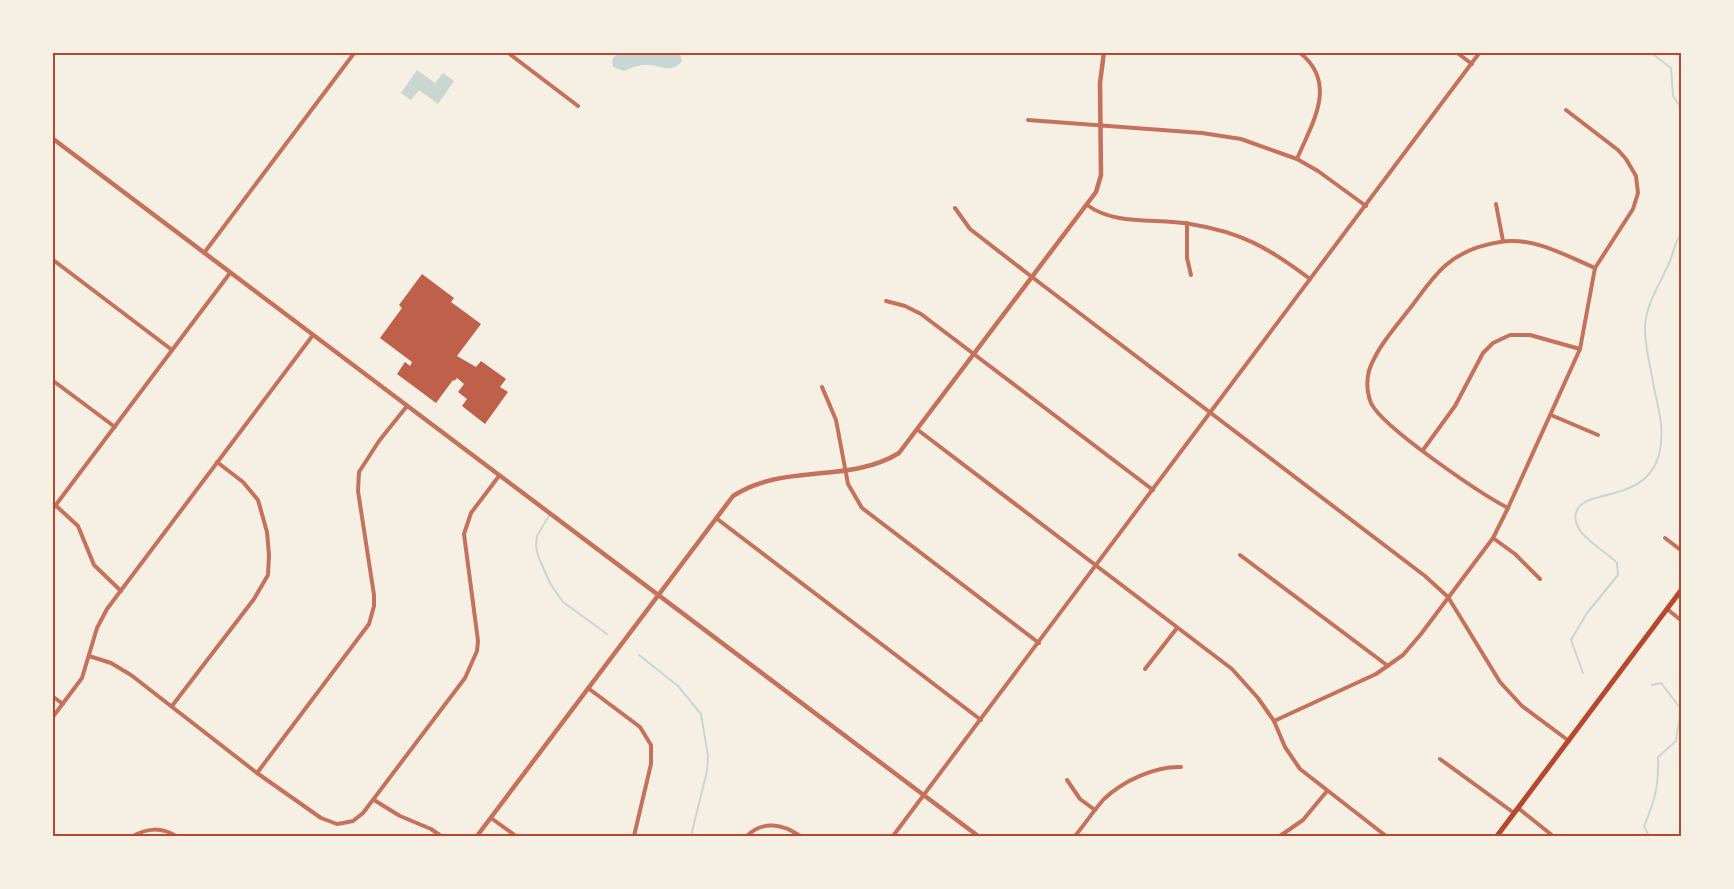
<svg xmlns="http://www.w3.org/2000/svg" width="1734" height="889" viewBox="0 0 1734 889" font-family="'Alegreya Sans',sans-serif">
  <rect width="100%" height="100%" fill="#f6efe4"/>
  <g fill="#c9d6d2">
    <path d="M617,53H680L682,61C671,74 662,66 649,65C641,64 632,68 624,71L613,67L612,60Z"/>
    <polygon points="417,70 435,83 443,73 454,81 438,104 419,90 411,100 401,93"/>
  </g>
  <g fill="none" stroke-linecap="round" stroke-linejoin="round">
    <g stroke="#c9d6d2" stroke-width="2">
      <polyline points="1650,52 1671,68 1673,96 1682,109"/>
      <polyline points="550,514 537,536 536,546 538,556 551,585 563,602 607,634"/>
      <polyline points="639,655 678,686 701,714 708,756 707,771 691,836"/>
      <path d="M1583,673L1571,640L1587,613L1618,575L1617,563C1605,550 1570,533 1576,513C1582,487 1645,505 1659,455C1665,432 1659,410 1654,388C1651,367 1644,345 1645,325C1647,302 1661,282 1670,261C1674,251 1675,241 1682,232"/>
      <path d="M1649,836L1644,826C1655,801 1659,784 1658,757L1676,741L1681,709L1661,683L1652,685"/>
    </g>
  </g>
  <polygon fill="#bf614a" points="422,274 454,298 451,302 481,324 457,356 476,367 481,361 506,379 500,387 508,392 485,424 462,406 467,399 458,392 464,384 457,378 454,381 453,380 436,403 397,374 405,362 410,366 412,362 380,338 402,308 399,305"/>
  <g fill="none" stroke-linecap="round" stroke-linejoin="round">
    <g stroke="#c5725c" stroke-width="4">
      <polyline points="507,52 578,106"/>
      <polyline points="1456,52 1472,64"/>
      <polyline points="1028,120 1202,133 1241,139 1297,159 1318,171 1366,206"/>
      <path d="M1297,159C1312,123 1339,83 1299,52"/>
      <polyline points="1496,204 1503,241"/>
      <path d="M1087,205C1116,226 1155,218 1190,224C1241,232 1269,248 1310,279"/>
      <polyline points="955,208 970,229 1032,277 1425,576 1448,597 1500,682 1522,706 1569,741"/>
      <polyline points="1187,223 1187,258 1191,275"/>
      <polyline points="204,253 355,52"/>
      <polyline points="52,259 172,350"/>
      <polyline points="886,301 905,306 921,314 1153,490"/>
      <polyline points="52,380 115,427"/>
      <polyline points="822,387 836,420 848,484 862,508 1039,643"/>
      <polyline points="1551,415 1598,435"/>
      <polyline points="918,430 1232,669 1258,698 1274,721 1285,747 1300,769 1386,836"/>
      <polyline points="1423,450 1455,406 1483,353 1493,343 1510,335 1530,335 1580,349"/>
      <polyline points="52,502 78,526 94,565 121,591"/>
      <path d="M1508,508C1481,494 1382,427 1371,403C1366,391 1366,375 1372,363C1381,343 1397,325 1411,307C1422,293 1432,277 1446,265C1461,252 1480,245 1500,242C1532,236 1567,256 1595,268"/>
      <polyline points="52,510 230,273"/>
      <polyline points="716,518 981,720"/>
      <polyline points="1493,538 1515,554 1540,579"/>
      <polyline points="1665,538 1682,551"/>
      <polyline points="1240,555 1388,666"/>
      <polyline points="1667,609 1682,621"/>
      <polyline points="89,656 111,663 131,675 257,773 321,818 337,824 343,823 353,821 363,813 465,678 477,651 478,641 464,534 471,513 499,476"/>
      <polyline points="1145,669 1177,628"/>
      <polyline points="588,688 640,727 651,745 651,764 634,836"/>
      <polyline points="52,696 63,704"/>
      <polyline points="172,706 254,599 268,575 269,555 267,532 258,500 243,482 217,462"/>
      <polyline points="52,718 82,678 97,628 107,609 313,335"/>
      <polyline points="1274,721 1376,674 1403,655 1421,634 1493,538 1508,508 1580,349 1595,268 1633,209 1638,193 1636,176 1626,159 1618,150 1566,110"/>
      <polyline points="1440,759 1514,813"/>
      <polyline points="257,773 369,624 374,606 374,595 358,491 359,472 379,441 407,406"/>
      <polyline points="1067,780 1080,799 1095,810"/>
      <polyline points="374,800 400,816 431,829 441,836"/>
      <polyline points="1518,808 1553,836"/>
      <polyline points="491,818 516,836"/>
      <path d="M133,836C148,828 161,827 176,836"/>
      <path d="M747,836C763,820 783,824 800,836"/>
      <polyline points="893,836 1480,52"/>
      <path d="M1075,836C1085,824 1094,810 1104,799C1123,781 1155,766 1181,767"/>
      <polyline points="1280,836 1303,820 1327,791"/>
    </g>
    <g stroke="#c5725c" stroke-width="4.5">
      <polyline points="52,138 978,836"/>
      <path d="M477,836L733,496C783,463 849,484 899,453L1096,192L1101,175L1100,83L1104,52"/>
    </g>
    <polyline stroke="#b5482f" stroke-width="5" points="1497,836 1682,589"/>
  </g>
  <rect width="1734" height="889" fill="none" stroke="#f6efe4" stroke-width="108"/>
  <rect x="54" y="54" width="1626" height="781" fill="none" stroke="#b5482f" stroke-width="2"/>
</svg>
